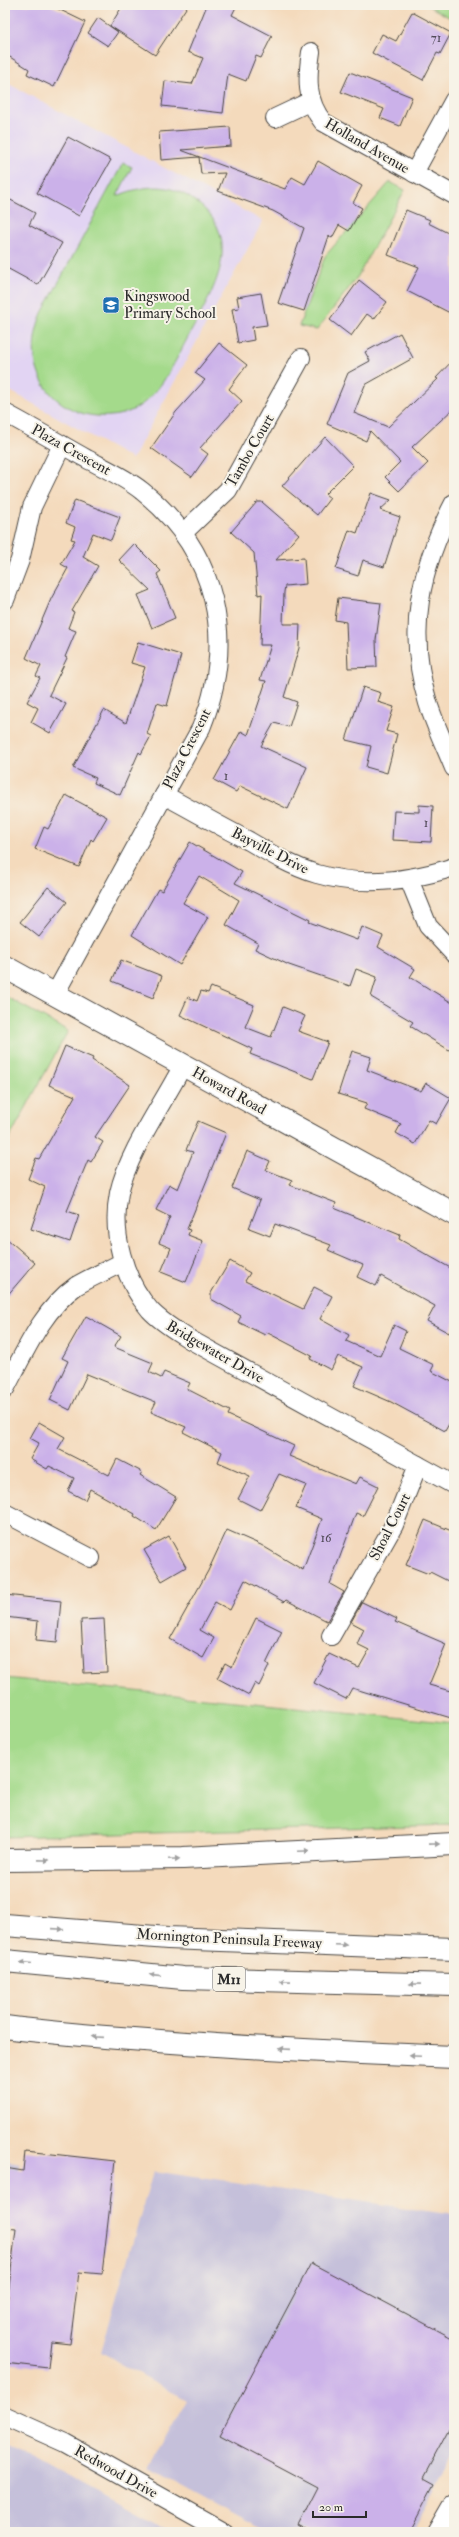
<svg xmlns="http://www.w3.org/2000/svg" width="459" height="2537" viewBox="0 0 459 2537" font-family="'IM FELL Double Pica',serif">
  <rect width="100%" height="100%" fill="#f7f3e8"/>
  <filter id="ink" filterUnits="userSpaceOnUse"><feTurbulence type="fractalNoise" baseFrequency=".025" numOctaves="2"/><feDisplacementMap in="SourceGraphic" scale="8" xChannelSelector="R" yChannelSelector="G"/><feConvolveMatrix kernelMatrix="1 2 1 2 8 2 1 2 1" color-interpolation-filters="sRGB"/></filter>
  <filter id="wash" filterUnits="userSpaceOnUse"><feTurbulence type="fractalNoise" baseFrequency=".012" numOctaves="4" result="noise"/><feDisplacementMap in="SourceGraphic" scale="16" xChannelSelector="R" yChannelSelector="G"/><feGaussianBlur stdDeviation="0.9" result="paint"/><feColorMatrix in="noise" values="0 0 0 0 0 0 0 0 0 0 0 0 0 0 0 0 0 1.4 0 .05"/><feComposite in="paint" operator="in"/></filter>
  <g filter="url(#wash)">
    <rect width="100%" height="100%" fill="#f4dabc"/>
    <polygon fill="#e2d4f3" points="5,82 263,221 132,459 5,388"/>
    <g fill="#c5c0da">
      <polygon points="5,2161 20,2164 5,2255"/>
      <polygon points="153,2171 454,2215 454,2448 444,2475 412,2532 264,2532 148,2469 187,2400 101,2352"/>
      <polygon points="5,2445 37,2457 171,2532 5,2532"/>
    </g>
    <g fill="#a4da8b" stroke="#68825b">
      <polygon points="427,5 454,5 454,20"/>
      <path d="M123,163L132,167L117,196C141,186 166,182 189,197C250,235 213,291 188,337C168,375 149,421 97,416C80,415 64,407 52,395C31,372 30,341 42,313Z"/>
      <polygon points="390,182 405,190 358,276 317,330 299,326 325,256"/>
      <polygon points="5,996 68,1031 5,1146"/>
      <polygon points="5,1678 454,1723 454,1825 5,1837"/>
    </g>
    <g id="blocks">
      <g fill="#cbb1e9">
        <polygon points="9,5 50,5 85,22 54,87 27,74 29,69 5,54 5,12"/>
        <polygon points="123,5 188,5 155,55 110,26"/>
        <polygon points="207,5 237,5 232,15 272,36 261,58 256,56 246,81 228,74 223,113 162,106 165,81 192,84 203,58 188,52"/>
        <polygon points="412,12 451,33 440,54 437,53 423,80 372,53 382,34 396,41"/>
        <polygon points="98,18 118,32 108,46 88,33"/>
        <polygon points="350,72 412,97 400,126 380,118 384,109 341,92"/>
        <polygon points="230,127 231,146 181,150 285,189 292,177 305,184 318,161 362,186 353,203 362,208 349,231 339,225 332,238 329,236 304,311 278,303 304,228 273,211 218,191 225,173 201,174 199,157 161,160 159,132"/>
        <polygon points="68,137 111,160 79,216 37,193"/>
        <polygon points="5,197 35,213 29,225 62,243 38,285 5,267"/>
        <polygon points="406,210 430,220 428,223 454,236 454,315 407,291 419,267 388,255"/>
        <polygon points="359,280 387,302 374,319 367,314 351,336 330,320"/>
        <polygon points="261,293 267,325 252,327 254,340 238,343 232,309 239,308 237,297"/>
        <polygon points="400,333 413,358 365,385 354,413 388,427 438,379 436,378 454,359 454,408 412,447 428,463 399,491 385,477 400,462 370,431 366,441 327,424 348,373 370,361 365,352"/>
        <polygon points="219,343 247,365 229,389 242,401 200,448 208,454 192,477 151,448 176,412 205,380 195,373"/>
        <polygon points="325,437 353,466 325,494 330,498 317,515 282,486"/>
        <polygon points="371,493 391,500 380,510 400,517 384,567 363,560 358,576 336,569 349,530 357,533"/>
        <polygon points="75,500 120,517 111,540 93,533 83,557 98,566 72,611 74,612 68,628 76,631 65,657 67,658 49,695 66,704 50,733 31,722 38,708 27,702 40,678 36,676 41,666 26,658 51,599 68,568 61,564 75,540 71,539 75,527 66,523"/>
        <polygon points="257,502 262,502 299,534 276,560 304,558 306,584 285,586 284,592 283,624 300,624 299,648 284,697 297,702 289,727 274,723 261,746 307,767 288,809 240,786 236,792 214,780 241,731 248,735 266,681 260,680 271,645 260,645 262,594 258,595 254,553 231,532"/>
        <polygon points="134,544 161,571 157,574 175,618 152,628 138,595 150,590 119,560"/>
        <polygon points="338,598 381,603 376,640 377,667 348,668 346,622 335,620"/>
        <polygon points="138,642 181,655 167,706 157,703 147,734 151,736 141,754 139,752 120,795 94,783 96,778 73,768 104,710 126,723 145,667 131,663"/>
        <polygon points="363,687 381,693 378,702 394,707 386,731 397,734 387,773 366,767 371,746 346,740"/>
        <polygon points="66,795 107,817 93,841 91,839 79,867 35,849 44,827 48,829"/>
        <polygon points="419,805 433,806 431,842 392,840 394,811 419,812"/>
        <polygon points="190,842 242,872 235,883 310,920 309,922 357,940 362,927 383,936 378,947 415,969 410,977 454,1004 454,1053 410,1026 413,1022 371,997 377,977 356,969 350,986 289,965 255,949 258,943 226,925 239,900 199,876 183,903 208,917 180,965 132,935 158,889 162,891"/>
        <polygon points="48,887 67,902 39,937 20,922"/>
        <polygon points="121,960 162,976 153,998 112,981"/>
        <polygon points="211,987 254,1005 245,1027 271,1037 283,1007 305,1016 298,1031 328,1042 313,1079 250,1054 252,1049 180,1015 188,997 197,1001 201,991 208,993"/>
        <polygon points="65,1046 93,1058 92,1060 130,1085 95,1137 103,1142 91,1162 88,1160 67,1211 79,1215 70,1242 31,1229 45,1187 28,1179 36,1158 39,1159 75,1096 49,1085"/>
        <polygon points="352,1051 371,1057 367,1070 421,1091 426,1083 451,1098 436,1124 429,1120 415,1144 396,1133 401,1124 364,1109 367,1103 338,1094"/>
        <polygon points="198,1121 226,1133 187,1229 190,1230 188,1235 203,1241 186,1282 161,1272 171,1248 159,1243 170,1217 156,1210 169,1184 178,1189 193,1152 186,1150"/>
        <polygon points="247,1151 270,1161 266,1170 292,1180 290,1185 336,1203 334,1208 400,1235 399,1239 454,1270 454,1325 449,1333 427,1321 435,1306 381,1276 376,1286 357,1277 363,1265 328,1250 331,1245 275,1224 270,1236 249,1228 260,1200 232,1188"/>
        <polygon points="5,1237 35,1263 5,1298"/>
        <polygon points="230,1261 250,1273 245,1281 303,1309 314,1287 332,1296 320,1319 349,1335 346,1341 380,1356 394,1325 406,1331 399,1348 434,1365 431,1371 454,1383 454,1415 445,1431 391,1402 354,1386 363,1367 338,1356 331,1370 310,1359 312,1356 266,1332 265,1335 238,1322 241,1316 211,1299 211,1293"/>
        <polygon points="86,1316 121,1336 114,1347 153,1363 149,1372 161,1378 164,1372 190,1383 187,1389 230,1411 228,1415 294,1446 289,1456 356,1484 360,1477 378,1486 363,1516 356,1513 330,1584 344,1592 327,1621 286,1600 284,1602 245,1580 230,1610 215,1602 200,1630 214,1638 203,1658 170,1639 208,1571 227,1530 261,1545 303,1570 322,1519 296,1508 306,1485 279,1474 260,1510 238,1499 250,1476 218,1462 222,1452 183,1432 186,1427 151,1412 156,1402 87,1374 70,1410 50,1400 68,1361 62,1358"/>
        <polygon points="39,1422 65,1437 58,1449 109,1475 117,1459 142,1472 140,1475 176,1497 156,1530 134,1516 135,1514 90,1489 85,1500 68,1491 74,1478 49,1466 47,1469 30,1459 39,1443 30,1438"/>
        <polygon points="425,1520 454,1532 454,1584 430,1572 429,1574 406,1565"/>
        <polygon points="169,1536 186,1567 162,1581 144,1550"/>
        <polygon points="5,1595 61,1601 57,1642 36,1640 38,1621 5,1617"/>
        <polygon points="362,1602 397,1619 395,1622 446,1644 429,1685 454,1692 454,1709 451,1718 352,1688 346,1699 314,1683 329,1654 359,1668 369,1650 357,1644 364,1629 351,1622"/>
        <polygon points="256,1618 282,1631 266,1664 269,1666 259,1686 255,1683 249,1695 217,1678 225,1663 232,1667"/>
        <polygon points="104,1619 107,1672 84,1673 81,1620"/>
        <polygon points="25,2151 115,2161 102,2274 79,2272 70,2344 51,2342 48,2368 5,2363 5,2320 16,2229 5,2228 5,2168 23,2171"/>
        <polygon points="311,2263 454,2339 454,2420 423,2478 434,2484 409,2532 309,2532 298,2526 318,2487 220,2435"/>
      </g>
    </g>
  </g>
  <g filter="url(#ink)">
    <use href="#blocks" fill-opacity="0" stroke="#494541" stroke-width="1"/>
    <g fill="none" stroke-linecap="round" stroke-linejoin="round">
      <defs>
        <g id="street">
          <path d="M311,52C307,78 306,101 323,122L454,195"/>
          <polyline points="275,118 311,101"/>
          <polyline points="414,173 454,100"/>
          <path d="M5,413C33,428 60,444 87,459C106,469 126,478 142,491C217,551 237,640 201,728L55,994"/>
          <path d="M454,503C420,568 406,631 428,703C435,725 445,746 454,768"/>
          <polyline points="183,533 228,490 301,358"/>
          <polyline points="5,600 20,560 32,507 62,445"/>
          <path d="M164,795C192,810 220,826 249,841C271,854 293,867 317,874C362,887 410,881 454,867"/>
          <polyline points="409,879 428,926 454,954"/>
          <path d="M183,1065C163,1104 128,1152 119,1193C111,1233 123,1279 150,1310C161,1322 175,1330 189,1339L454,1485"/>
          <path d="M5,1389C24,1354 42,1310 76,1286C91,1277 108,1270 123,1262"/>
          <polyline points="5,1513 91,1558"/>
          <polyline points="331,1636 394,1525 418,1465"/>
          <polyline points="5,2416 65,2443 224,2532"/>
        </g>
        <polyline id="secondary" points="5,967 454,1214"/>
        <g id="highway">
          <polyline points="5,1860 183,1858 454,1844"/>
          <polyline points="5,1925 168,1938 454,1949"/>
          <polyline points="5,1961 183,1978 454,1985"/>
          <path d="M5,2027C75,2036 145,2040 216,2045C295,2050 374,2054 454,2057"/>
          <polyline points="439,2532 454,2506"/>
        </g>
      </defs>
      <use href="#street" stroke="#494541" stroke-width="20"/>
      <use href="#secondary" stroke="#494541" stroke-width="24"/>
      <use href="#highway" stroke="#494541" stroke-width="24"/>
      <use href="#street" stroke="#fff" stroke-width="18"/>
      <use href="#secondary" stroke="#fff" stroke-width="22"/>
      <use href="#highway" stroke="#fff" stroke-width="22"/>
    </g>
    <defs><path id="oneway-solid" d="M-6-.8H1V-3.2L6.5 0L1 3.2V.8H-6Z"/></defs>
    <g fill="#a0a0a0">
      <use href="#oneway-solid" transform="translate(434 1844) rotate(-1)"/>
      <use href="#oneway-solid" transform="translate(304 1851) rotate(-3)"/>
      <use href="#oneway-solid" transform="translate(174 1859) rotate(-2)"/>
      <use href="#oneway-solid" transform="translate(44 1860) rotate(1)"/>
      <use href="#oneway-solid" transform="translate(58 1929) rotate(4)"/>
      <use href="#oneway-solid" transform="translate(341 1945) rotate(2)"/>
      <use href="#oneway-solid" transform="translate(26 1963) rotate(-175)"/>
      <use href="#oneway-solid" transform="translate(155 1975) rotate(-175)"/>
      <use href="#oneway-solid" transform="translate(285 1981) rotate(-179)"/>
      <use href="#oneway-solid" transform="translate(415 1984) rotate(-179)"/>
      <use href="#oneway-solid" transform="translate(97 2037) rotate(-176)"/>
      <use href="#oneway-solid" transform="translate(285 2049) rotate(-176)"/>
      <use href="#oneway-solid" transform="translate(415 2056) rotate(-178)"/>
    </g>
  </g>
  <defs>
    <symbol id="school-square" viewBox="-11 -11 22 22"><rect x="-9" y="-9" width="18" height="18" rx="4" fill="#1f6fb2" stroke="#f7f3e8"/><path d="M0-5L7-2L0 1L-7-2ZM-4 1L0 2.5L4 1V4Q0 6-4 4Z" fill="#fff"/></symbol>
  </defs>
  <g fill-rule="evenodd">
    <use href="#school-square" x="101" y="295" width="20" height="20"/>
  </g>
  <g text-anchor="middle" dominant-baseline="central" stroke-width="4" stroke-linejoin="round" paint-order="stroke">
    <g font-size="13" fill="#534c5a">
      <text x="436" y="38">71</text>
      <text x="226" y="776">1</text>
      <text x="426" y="823">1</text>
      <text x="326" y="1538">16</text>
    </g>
    <rect fill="#f7f3e8" stroke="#686764" stroke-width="1" x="213" y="1967" width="32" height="24" rx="3"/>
    <g font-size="14" font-weight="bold" fill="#2b2b2b">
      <text x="229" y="1979">M11</text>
    </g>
    <g font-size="15" fill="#2b2b2b" stroke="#f7f3e8">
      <text transform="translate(367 146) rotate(30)">Holland Avenue</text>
      <text transform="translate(71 450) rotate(29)">Plaza Crescent</text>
      <text transform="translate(250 451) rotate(-60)">Tambo Court</text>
      <text transform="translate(187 749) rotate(-63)">Plaza Crescent</text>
      <text transform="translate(270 851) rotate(27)">Bayville Drive</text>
      <text transform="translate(229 1091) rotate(29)">Howard Road</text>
      <text transform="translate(215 1352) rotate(30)">Bridgewater Drive</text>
      <text transform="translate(390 1527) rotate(-63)">Shoal Court</text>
      <text transform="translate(229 1939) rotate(3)">Mornington Peninsula Freeway</text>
      <text transform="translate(116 2472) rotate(29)">Redwood Drive</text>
    </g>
    <g font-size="15" fill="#2b2b2b" stroke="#f7f3e8" text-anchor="start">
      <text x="124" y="296">Kingswood<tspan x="124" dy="17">Primary School</tspan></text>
    </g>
  </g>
  <rect width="459" height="2537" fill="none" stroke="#f7f3e8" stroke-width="20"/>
  <path d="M313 2511v6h53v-6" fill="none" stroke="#2b2b2b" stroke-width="2"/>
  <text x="319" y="2511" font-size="12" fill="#2b2b2b" stroke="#f7f3e8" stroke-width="3" paint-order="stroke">20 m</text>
</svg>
